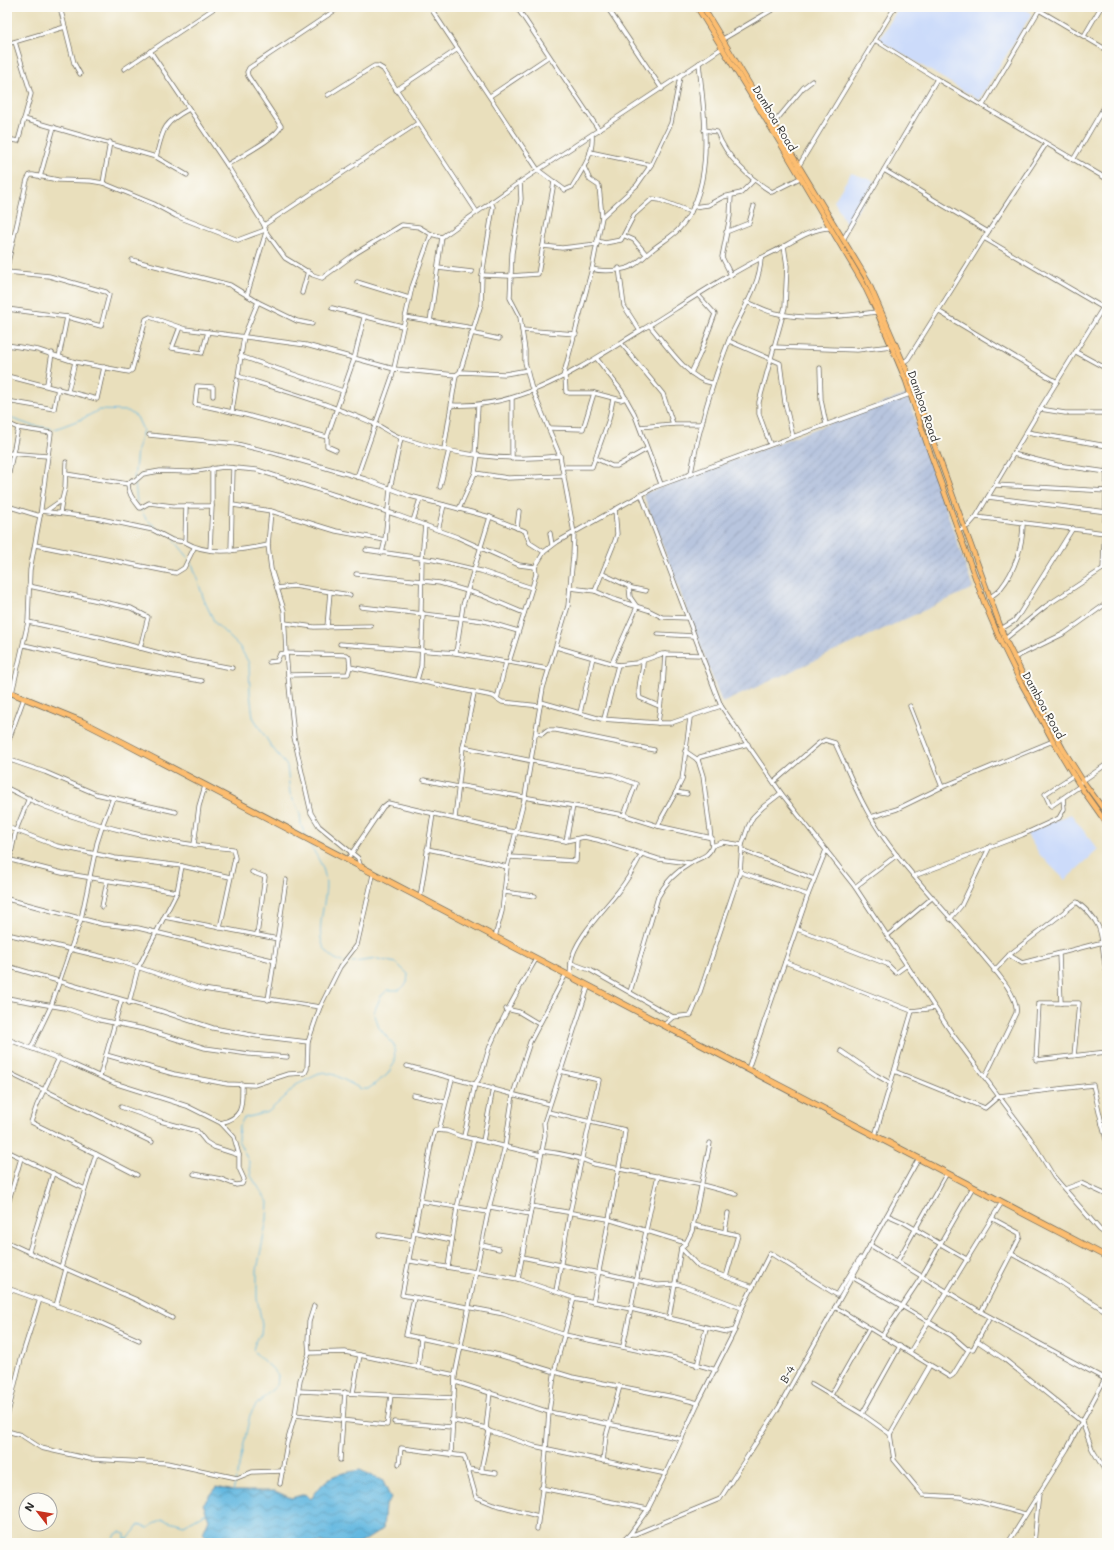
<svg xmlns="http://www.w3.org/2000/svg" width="1114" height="1550" viewBox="0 0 1114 1550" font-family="Mali,sans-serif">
  <defs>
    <pattern id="industrial-furrows" width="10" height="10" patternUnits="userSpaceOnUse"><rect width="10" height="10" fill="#b8c5de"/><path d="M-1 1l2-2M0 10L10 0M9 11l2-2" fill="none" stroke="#9ea9bf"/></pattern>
    <pattern id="water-waves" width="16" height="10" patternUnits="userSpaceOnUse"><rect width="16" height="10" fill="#64b8e0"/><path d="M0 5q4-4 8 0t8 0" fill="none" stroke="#5396b6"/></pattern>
  </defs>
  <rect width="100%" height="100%" fill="#fdfcf7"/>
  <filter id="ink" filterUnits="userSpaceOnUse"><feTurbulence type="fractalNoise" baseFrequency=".025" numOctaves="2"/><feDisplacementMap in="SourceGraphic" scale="8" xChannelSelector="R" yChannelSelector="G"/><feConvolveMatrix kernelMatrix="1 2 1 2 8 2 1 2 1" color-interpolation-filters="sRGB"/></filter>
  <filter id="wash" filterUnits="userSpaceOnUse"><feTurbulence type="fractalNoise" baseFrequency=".012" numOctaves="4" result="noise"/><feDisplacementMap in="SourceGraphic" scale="16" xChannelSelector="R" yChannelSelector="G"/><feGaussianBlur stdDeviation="0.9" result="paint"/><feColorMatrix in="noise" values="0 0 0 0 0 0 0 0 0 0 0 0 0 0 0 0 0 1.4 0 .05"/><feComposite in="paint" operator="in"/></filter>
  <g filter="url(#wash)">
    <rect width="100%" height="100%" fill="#e9dfbc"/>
    <g fill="#ccdbfa">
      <polygon points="899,7 1021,7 1032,13 979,100 879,40"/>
      <polygon points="851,173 875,181 848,227 834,201"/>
      <polygon points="1071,814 1098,850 1065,880 1039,854 1026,833"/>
    </g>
    <polygon fill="url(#industrial-furrows)" points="907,394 973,588 722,703 643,494"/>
    <path fill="url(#water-waves)" stroke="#487286" d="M360,1470L383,1481L391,1499L385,1506L383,1529L361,1543H212L203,1533L209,1519L203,1504L217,1487L233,1491H275L291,1498L305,1494L311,1499C328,1475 331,1475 360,1470Z"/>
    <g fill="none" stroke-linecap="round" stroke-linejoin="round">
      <g stroke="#64b8e0" stroke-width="1">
        <polyline points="7,417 30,425 55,429 82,419 99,410 128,411 137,417 143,430 137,450 134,480"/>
        <polyline points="135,483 137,502"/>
        <polyline points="140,508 146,519 163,533"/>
        <polyline points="174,541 187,557"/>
        <polyline points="189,560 193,566 204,600 215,623 239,646 249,663 250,693 253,717 271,746 287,766 290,794 300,813 301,825 306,836"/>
        <path d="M309,842C314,853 323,864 325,876C331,905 302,947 342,962"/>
        <path d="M237,1476L250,1415L256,1405L277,1385L278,1375C271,1365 260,1360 253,1350L255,1343L261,1334L262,1324L257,1298V1270L267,1219L268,1202L251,1176L249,1162L238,1140L239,1126L244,1118L268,1112L286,1096L296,1085L323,1072L335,1075L361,1089H368L387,1075L395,1062L394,1045L379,1028L374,1012L381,996L388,990H400L407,983L408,974L396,963L378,959L345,963"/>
        <polyline points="233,1492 236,1479"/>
        <polyline points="104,1543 114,1539 116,1534 120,1532 125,1534 125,1539 128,1539 139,1525 148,1528 162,1519 184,1525 206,1513"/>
      </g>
    </g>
  </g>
  <g filter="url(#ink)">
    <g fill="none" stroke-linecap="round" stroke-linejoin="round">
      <defs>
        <g id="minor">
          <polyline points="60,7 74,63 80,74"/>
          <path d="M430,7L538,170L565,190L572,187C581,171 594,155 592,135"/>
          <polyline points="607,7 662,89"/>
          <polyline points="518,9 599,130"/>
          <polyline points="1039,10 1107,50"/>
          <polyline points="1084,36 1101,7"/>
          <polyline points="723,39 777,7"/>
          <polyline points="875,40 937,79 1107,179"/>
          <polyline points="7,44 65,27"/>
          <polyline points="150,51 227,165 264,225 266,232 247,295"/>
          <polyline points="124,69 216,7"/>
          <polyline points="396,90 458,49"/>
          <polyline points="328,95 374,66 378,66 383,69 477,212"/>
          <polyline points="490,96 548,57"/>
          <polyline points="983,105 1041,7"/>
          <polyline points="24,119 156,157 187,175"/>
          <polyline points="774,123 803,88 812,81"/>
          <path d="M704,130L717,132C726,157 749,178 772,192L800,178"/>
          <polyline points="7,139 18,141 31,94 15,42"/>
          <polyline points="590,152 651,165"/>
          <path d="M156,157C163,129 163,123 189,109"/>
          <polyline points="1073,160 1107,102"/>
          <path d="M227,165C239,157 277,138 281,126L248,76L247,72L249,68L340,7"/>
          <polyline points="584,167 590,180 599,186 602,217"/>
          <polyline points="798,167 895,7"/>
          <polyline points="884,170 988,232"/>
          <polyline points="40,177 54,127"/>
          <polyline points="103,183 110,142"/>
          <polyline points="693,207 708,205 723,197 741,193 754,180"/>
          <polyline points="264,225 418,123"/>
          <polyline points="266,232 285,258 313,275 322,278 356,253 402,225 419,227 431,234"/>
          <polyline points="726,232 749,223 754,206"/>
          <polyline points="625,236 634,240 646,254"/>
          <polyline points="844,238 937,79"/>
          <polyline points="984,238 1107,310"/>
          <polyline points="597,241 605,243 621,240 634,215 652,199 660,200 691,212"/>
          <polyline points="543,246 562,248 597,244"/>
          <polyline points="132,260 230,285 258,302 297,321 312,324"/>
          <polyline points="7,267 27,180 30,175 33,175 58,180 91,181 103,183 154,204 176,216 238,240 265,230"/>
          <polyline points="438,268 472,272"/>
          <polyline points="619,268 624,306 640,331"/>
          <path d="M592,269C602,272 620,271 630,267C638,264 645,255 652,250C660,243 670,238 678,230C717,188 704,116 699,63"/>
          <polyline points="7,272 49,276 106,292 109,295 101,326 67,317 7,309"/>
          <polyline points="482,275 510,276 538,274 554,182"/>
          <polyline points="731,275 722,257 730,216 731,196"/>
          <polyline points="357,282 409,298"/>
          <polyline points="302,293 308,271"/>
          <path d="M258,302L244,336L238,376C268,386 300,395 330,406C345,412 360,417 375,424C384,428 392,435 402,438C452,455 508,462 560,456"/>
          <path d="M746,302C756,305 765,311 775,313C808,321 844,316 877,312"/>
          <polyline points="332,308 402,326"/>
          <polyline points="938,311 1057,382"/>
          <polyline points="405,317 473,328"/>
          <polyline points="430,322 442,237"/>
          <path d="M650,326C665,343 689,381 712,383"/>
          <polyline points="180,327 172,348 202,353 208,332"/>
          <polyline points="522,330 576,334"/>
          <polyline points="471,333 499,339"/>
          <polyline points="729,341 780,363 785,403 793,437"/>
          <polyline points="621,343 663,394 673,424"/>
          <polyline points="7,345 38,350 75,362 129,372 132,370 146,319 150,317 185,329 306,345 394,369 456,375 460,372 505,374 528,370"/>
          <polyline points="773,347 857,350 892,346"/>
          <polyline points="1076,352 1107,369"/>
          <polyline points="240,356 343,391"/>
          <polyline points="59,357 67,317"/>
          <polyline points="597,359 621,390 634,413 661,484"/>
          <polyline points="904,362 908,359 984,238 1046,144"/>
          <polyline points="820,368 821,400 826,424"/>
          <polyline points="460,372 481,304 482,275 493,207 491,202"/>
          <polyline points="691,373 700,354 715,314 698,295"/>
          <polyline points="7,376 97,399 104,367"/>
          <polyline points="565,376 566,392 569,393 594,393 621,400 626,398"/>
          <polyline points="563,377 592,269 602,217 637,185 651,165 671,123 680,77"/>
          <polyline points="44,385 47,384 52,353"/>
          <polyline points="68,391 75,362"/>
          <polyline points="213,396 213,387 197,386 195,404 246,415 327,437"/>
          <polyline points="7,401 54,409 58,388"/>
          <path d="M452,405C523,409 582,366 640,331C684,304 727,274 775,251C791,243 811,228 830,228"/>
          <polyline points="1040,409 1065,413 1107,413"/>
          <polyline points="232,411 237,380"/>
          <polyline points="7,423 18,428 51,433 40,516 30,570 28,622 12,693"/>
          <polyline points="640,427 673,424 702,424"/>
          <polyline points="549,428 583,429 594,393"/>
          <polyline points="1027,432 1107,446"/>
          <polyline points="149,435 237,444 274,453 365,479 410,496 490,517 525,531 530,543 544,552"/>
          <polyline points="770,444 759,414 759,402 785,307 787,266 784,246"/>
          <polyline points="444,449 456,375"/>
          <polyline points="336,450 327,446 327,437 354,359 364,318"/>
          <polyline points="7,453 47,456"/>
          <polyline points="475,454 478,406"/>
          <polyline points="1013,454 1057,465 1107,472"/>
          <polyline points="595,458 612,466 617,466 647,449"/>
          <polyline points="512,459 512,398"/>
          <polyline points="562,467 592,467 609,419 613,399"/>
          <polyline points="475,473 508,478 564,476"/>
          <path d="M691,473C699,427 712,383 729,340C740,313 760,287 761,258"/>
          <polyline points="66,474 128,484 132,480 134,482 143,474 160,471 190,472 224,467 257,470 397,515 457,537 519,565 535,567"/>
          <polyline points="357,477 392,377 412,287 431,234 442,237 520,182 722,48"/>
          <polyline points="7,483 18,428"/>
          <path d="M128,484C128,494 134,500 140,508L149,503L173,506H212"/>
          <polyline points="995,485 1107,491"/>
          <polyline points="440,487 449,450"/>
          <polyline points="641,494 721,706 781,793 855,887 953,1035 1030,1138 1054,1177 1100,1230 1107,1235"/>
          <polyline points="988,497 1107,512"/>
          <polyline points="233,505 271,511 336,531 385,540"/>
          <polyline points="7,506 40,516"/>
          <path d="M186,506L185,542C210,557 240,550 268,545"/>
          <polyline points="459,509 475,473 478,454"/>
          <polyline points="41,511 96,518 153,530 172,540 185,542"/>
          <polyline points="46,511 62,500 65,488 66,462"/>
          <polyline points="271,511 268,545 271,569 284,610 286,653 347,655 349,657 350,667 493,696 502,702 540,706"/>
          <polyline points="60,513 62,501"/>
          <polyline points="976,517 1105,533"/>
          <polyline points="413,521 420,499"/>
          <polyline points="517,528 519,511"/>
          <polyline points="438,530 444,505"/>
          <polyline points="958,531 968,526 976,517 1040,409 1107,301"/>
          <polyline points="550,533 552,545"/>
          <polyline points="35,545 176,573 184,568 194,548"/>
          <polyline points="210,550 212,506 212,468"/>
          <polyline points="366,550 434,560 481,571 532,588"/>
          <polyline points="231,551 233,468"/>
          <polyline points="382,553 385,540 390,489 401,438"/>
          <polyline points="1103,569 1107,468"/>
          <polyline points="356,574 440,583 481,595 524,613"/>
          <polyline points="603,574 632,588 646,591"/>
          <polyline points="29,586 131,608 148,617 140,648"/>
          <polyline points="277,588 294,586 350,595"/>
          <polyline points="570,588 595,591 613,599 648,610 662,617 687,618"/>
          <polyline points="595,591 615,541 617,534 615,509"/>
          <path d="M989,598C993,595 998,592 1001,588C1015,571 1023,545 1023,523"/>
          <polyline points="361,607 468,619 484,621 518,631"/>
          <polyline points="421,613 422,557 425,525"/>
          <polyline points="28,622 103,638 178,658 232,668"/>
          <polyline points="285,623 314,627 371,626"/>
          <polyline points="327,627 330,592"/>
          <polyline points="1001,629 1014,621 1020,613 1073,528"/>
          <polyline points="658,634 694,636"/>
          <polyline points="1005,639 1046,606 1107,566"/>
          <polyline points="340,644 456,653 506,662"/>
          <polyline points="24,645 116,666 202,681"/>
          <polyline points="556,647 618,665 636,663 662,654 701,655"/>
          <polyline points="456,653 463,605 490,517"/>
          <polyline points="1014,658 1065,633 1107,603"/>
          <path d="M643,660C644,673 636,685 640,698L659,706"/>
          <polyline points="269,662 277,661 280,654 286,653 288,675 348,674 350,667"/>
          <polyline points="509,662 548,669"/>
          <polyline points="612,663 637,607 630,597 629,586"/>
          <polyline points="288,675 294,737 311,813 319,826 358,858 361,868"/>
          <polyline points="417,680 421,666 423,613"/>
          <polyline points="497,699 506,662 509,662 532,588 536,574 535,567 544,552 557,542 655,487 910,394"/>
          <polyline points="541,702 601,719 658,723 671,723 721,706"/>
          <polyline points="910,706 942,787"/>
          <polyline points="580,713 593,657"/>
          <polyline points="604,719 618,665"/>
          <polyline points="658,723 663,686 665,654"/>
          <polyline points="536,733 542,734 547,730 556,730 654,750"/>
          <polyline points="7,745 24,698"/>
          <polyline points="463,747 567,768 613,775 636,784 624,815"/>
          <polyline points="685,751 698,760 703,776 712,846"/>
          <polyline points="7,759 45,772 96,794 176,812"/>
          <polyline points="697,760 700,757 748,744"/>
          <polyline points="1074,775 1045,794 1050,805 1051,806 1080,786"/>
          <polyline points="424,780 458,787 462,786 624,815 658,826 712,838"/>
          <path d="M774,782L819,743L825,740L835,743C850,775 863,809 884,838C912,878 947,912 978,950C989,964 1020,995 1016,1013L985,1077"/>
          <polyline points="1081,782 1107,764"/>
          <path d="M7,788C20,794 33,802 46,807C101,828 174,845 233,849L235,858L220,928"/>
          <polyline points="676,792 682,780 690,718"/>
          <polyline points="871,817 897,809 942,787 1053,741"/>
          <polyline points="455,818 463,747 474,693"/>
          <polyline points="658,826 662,817 676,792 687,794"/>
          <polyline points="7,827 57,846 115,858 182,866 230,877"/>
          <polyline points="566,841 573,806"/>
          <polyline points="194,845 199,806 205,786"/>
          <polyline points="427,849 467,857 507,867"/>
          <polyline points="742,850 814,879"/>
          <polyline points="510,857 576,861 577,839"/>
          <polyline points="7,859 62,873 177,892"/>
          <polyline points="347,860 383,807 388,803 498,829 566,841 584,837 598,840 658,859 690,863"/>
          <polyline points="252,872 265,877 257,935"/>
          <polyline points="740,872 808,895"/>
          <polyline points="7,873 16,830 29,798"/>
          <polyline points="914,876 1022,835 1059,818 1064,809 1063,798"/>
          <polyline points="855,887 897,855"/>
          <polyline points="504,892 535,896"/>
          <polyline points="420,898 433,814"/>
          <polyline points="7,899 102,924 138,928 272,960 274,962 268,1000"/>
          <polyline points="102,907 107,881"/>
          <polyline points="164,917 278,939"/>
          <polyline points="950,919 961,906 990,846"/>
          <polyline points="797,929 887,964 896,973 907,965"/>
          <polyline points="7,934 116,960 203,989 320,1007"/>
          <polyline points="887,936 933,897"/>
          <polyline points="495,937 502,911 507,867 525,796 543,688 568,606 573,557 574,533 560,456 531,386 525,362 525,350 520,317 510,298 512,253 521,199 520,182"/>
          <polyline points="1059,954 1061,1003"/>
          <polyline points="1009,955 1022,963 1107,941"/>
          <polyline points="274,961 286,880"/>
          <polyline points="785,962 912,1011 935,1008"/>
          <path d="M571,963C573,941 603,911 617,893C627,881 635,867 642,853"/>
          <polyline points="7,966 161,1011 213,1028 257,1036 308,1042"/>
          <path d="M994,971L1009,955L1077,902C1110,929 1098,938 1107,974"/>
          <polyline points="570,976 571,963 590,970 673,1017"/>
          <path d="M630,992L658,897C665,883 677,871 691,863C700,857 709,857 712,846L723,842L742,845"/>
          <polyline points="7,998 65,1008 100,1020 144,1029 205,1048 249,1054 287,1057"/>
          <polyline points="129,1003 138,968 177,892 182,866"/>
          <polyline points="506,1009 519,1012 539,1024"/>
          <polyline points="664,1025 673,1017 691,1015 697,1001 740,872 742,845 748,827 753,817 763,807 781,793"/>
          <polyline points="7,1039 72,1064 114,1083 187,1106 221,1123 234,1137 239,1155 239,1168 244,1179 242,1184 236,1185 221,1179 194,1174"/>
          <polyline points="31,1048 51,1006 81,919 97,843 104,821 113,798"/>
          <polyline points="841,1051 876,1075 890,1083"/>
          <polyline points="106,1055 174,1074 227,1084 254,1085 288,1074 305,1073 307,1069 308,1042 320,1007 340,967 357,945 373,875"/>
          <polyline points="1074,1056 1079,1003 1039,1003 1036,1060 1107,1052"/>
          <polyline points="407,1066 549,1104"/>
          <polyline points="748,1069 808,895 826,850"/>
          <polyline points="894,1071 985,1108 999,1096 1093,1085 1102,1124"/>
          <polyline points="7,1072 152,1142"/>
          <polyline points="100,1076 121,1001"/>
          <polyline points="413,1095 445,1102"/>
          <polyline points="121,1107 160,1121 197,1131 206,1142 214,1147 239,1155"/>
          <polyline points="548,1112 625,1130 623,1146 593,1302"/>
          <path d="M221,1123C244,1117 242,1106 242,1084"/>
          <polyline points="1107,1123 1102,1124 1107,1143"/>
          <polyline points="439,1130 452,1079"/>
          <path d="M464,1136L475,1084C484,1075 485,1056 491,1044C504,1014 520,987 536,959"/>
          <polyline points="875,1136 912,1011"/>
          <polyline points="483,1141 493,1088"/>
          <polyline points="7,1151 85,1189"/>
          <path d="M541,1151C560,1153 577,1156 594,1164L702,1185L736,1194"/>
          <polyline points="96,1154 137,1175"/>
          <polyline points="541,1155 460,1136 447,1131 435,1130 431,1145 402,1295 504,1314 565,1335 675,1358 716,1370"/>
          <polyline points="1065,1189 1081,1183 1107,1195"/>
          <polyline points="420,1201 488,1212"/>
          <polyline points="531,1206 608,1219 686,1243"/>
          <polyline points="7,1207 21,1158"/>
          <polyline points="490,1207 530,1214"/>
          <polyline points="887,1215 903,1222 968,1260"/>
          <polyline points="693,1225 738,1235 726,1277"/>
          <polyline points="725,1231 728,1213"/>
          <polyline points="414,1232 452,1240"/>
          <polyline points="379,1235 413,1240"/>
          <polyline points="7,1242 61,1267"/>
          <polyline points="482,1245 499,1249"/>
          <polyline points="870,1245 981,1312 1105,1379"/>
          <polyline points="681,1248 699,1267 753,1287"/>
          <polyline points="29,1251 53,1173"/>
          <polyline points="1010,1253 1048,1274 1107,1312"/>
          <polyline points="522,1257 599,1273"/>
          <polyline points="898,1260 947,1173"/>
          <polyline points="410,1261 518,1279 574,1298 631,1309 727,1332 735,1330"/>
          <polyline points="448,1267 457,1207 474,1139"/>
          <polyline points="66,1269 137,1300 172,1318"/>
          <polyline points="599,1272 658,1285 678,1284 742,1308"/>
          <polyline points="852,1277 951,1335 967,1349 973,1349 990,1317"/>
          <polyline points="518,1279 545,1135 544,1123 588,987"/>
          <polyline points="7,1288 88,1317 139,1340"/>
          <polyline points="556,1291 570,1212 599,1080 560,1071"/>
          <polyline points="414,1298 406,1335 499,1355 572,1377 674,1397 698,1403"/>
          <polyline points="56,1306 66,1269 61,1267 96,1154 31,1122 37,1105 59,1058"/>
          <polyline points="835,1307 930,1365 890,1434 894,1460 923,1495 961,1497 1025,1514"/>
          <polyline points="981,1312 1020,1237 1019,1233 993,1219"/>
          <polyline points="669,1318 681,1248 686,1243 692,1231 710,1143"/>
          <polyline points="882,1336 922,1276 973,1187"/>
          <polyline points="977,1341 1004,1359 1082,1422 1092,1449 1107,1474"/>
          <path d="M623,1346C636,1290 644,1232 658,1176"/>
          <polyline points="910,1352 1002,1202"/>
          <polyline points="309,1353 345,1352 455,1375"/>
          <polyline points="930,1365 950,1377 953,1375 969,1349"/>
          <polyline points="697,1366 706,1328"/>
          <polyline points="418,1368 421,1338"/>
          <polyline points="455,1384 456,1382 549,1412 682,1439"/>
          <polyline points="812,1384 862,1414 890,1434"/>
          <polyline points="299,1391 454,1398 454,1396"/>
          <polyline points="353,1393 360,1355"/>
          <polyline points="831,1395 869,1328"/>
          <polyline points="862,1414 900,1346"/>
          <polyline points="295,1415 387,1425 391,1395"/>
          <polyline points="7,1417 21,1359 40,1299"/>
          <polyline points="451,1420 486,1428 489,1431 534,1446 666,1474"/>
          <polyline points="394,1422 451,1427"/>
          <polyline points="486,1428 490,1392"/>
          <polyline points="7,1431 21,1435 41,1448 90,1459 167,1463 237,1478 252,1472 283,1471"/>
          <polyline points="451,1455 455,1375 488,1212 505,1146 513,1094 530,1042 566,974"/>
          <polyline points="340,1460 345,1392"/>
          <polyline points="603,1461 606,1436 620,1386"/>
          <polyline points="399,1464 401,1448 464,1456 468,1469 496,1473"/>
          <polyline points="468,1469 476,1497 493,1504 538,1516"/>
          <polyline points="482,1471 482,1465 489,1431"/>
          <polyline points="280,1484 287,1443 295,1415 300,1380 309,1353 308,1341 309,1322 314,1306"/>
          <polyline points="541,1488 648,1509"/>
          <polyline points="537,1529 544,1475 549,1412 555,1369 574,1298"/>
          <polyline points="630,1534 648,1509 662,1481 698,1403 735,1330 742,1308 770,1253 837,1295 860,1258"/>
          <polyline points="621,1543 630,1534 635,1534 720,1499 779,1407 919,1158"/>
          <polyline points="1008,1543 1067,1449 1107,1375"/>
          <polyline points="1034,1543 1039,1493"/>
        </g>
        <g id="major">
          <polyline points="697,7 779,141 863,283 877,312 906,381 927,444 984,602 1001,642 1020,681 1053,741 1080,786 1107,824"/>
          <polyline points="703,7 867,279 910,378 1005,639 1026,681 1063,749 1083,781 1107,814"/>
        </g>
        <polyline id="highway" points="7,691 83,722 128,745 1107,1257"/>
      </defs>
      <use href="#minor" stroke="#6e6a5e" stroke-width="5"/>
      <use href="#major" stroke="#6e6a5e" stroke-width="6"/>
      <use href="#highway" stroke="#6e6a5e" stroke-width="7"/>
      <use href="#minor" stroke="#fff" stroke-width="3.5"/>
      <use href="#major" stroke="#fcbd6f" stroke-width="4.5"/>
      <use href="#highway" stroke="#fcbd6f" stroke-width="5.5"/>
    </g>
  </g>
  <g text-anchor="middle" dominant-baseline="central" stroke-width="4" stroke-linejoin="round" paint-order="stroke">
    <g font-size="11" fill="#2b2b2b" stroke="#fdfcf7">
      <text transform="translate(775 118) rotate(59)">Damboa Road</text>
      <text transform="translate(924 406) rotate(71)">Damboa Road</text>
      <text transform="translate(1044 705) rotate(61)">Damboa Road</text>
      <text transform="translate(787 1374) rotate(-61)">B-4</text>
    </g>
  </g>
  <rect width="1114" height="1550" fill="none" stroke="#fdfcf7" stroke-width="24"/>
  <g transform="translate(38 1512) rotate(301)"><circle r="19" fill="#fdfcf7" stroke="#a9a8a5"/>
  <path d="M0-3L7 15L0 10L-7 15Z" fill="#c8321e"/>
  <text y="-6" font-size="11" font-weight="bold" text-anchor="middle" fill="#2b2b2b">N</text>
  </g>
</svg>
